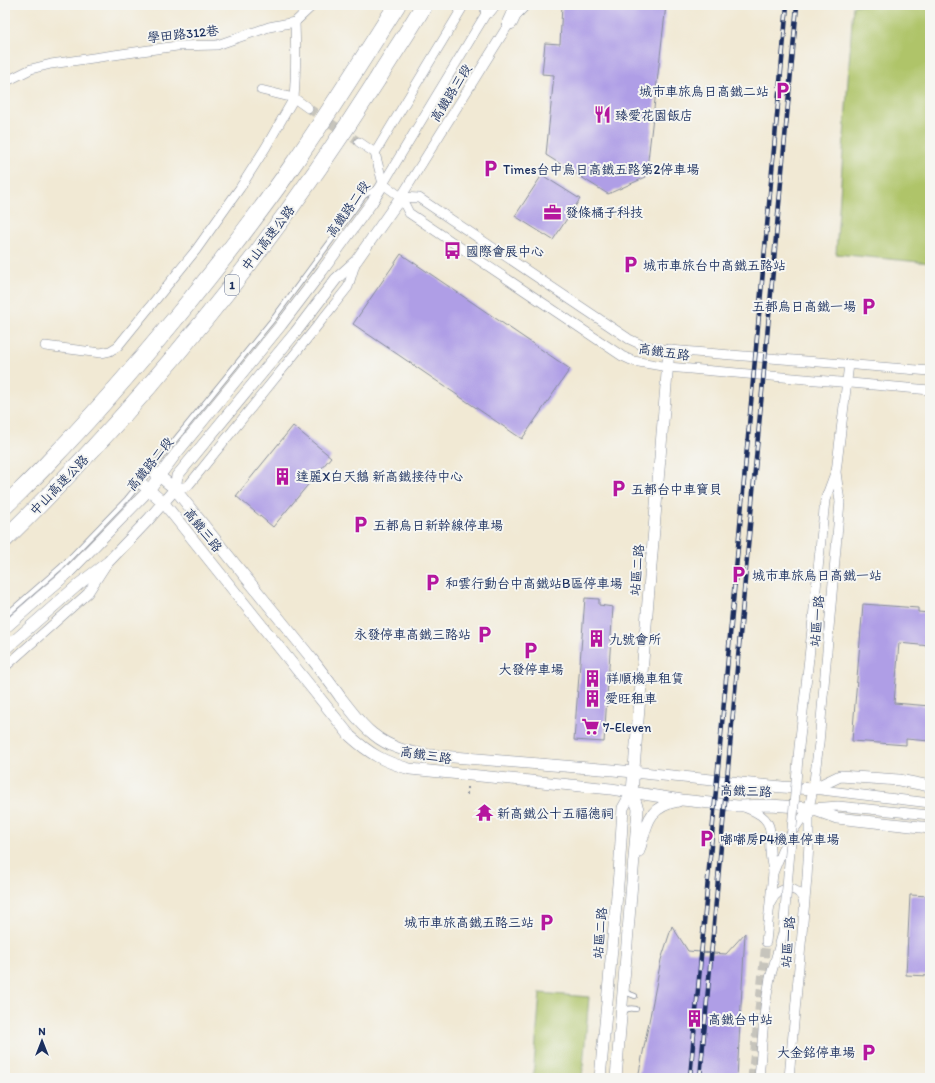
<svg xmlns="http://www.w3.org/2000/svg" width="935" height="1083" viewBox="0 0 935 1083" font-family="Itim,'LXGW WenKai TC',sans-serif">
  <rect width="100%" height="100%" fill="#f6f6f2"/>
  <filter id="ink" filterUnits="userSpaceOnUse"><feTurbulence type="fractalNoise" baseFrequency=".025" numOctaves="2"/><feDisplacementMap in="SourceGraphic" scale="8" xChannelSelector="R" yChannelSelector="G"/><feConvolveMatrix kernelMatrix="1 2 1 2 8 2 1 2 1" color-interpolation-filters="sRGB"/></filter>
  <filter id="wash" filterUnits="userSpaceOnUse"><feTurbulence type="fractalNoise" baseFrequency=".012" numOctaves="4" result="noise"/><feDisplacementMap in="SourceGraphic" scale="16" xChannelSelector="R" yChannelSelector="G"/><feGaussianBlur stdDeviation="0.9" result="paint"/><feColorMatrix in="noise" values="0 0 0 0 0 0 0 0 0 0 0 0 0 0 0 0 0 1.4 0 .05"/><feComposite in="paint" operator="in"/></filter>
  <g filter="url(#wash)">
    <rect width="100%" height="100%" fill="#f1e9d4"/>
    <g fill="#afc469" stroke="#657a64">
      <polygon points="855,5 930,5 930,263 836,254 853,6"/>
      <polygon points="540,993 589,997 582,1078 533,1078"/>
    </g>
    <g id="blocks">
      <g fill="#af9ee6">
        <polygon points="562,5 666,5 646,177 608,194 546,155 554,75 542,74 545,43 560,44"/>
        <polygon points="542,175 580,199 553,240 515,216"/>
        <polygon points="401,254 570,369 522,439 353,324"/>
        <polygon points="293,426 331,457 273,527 236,496"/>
        <polygon points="585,598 599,599 599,605 613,607 604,742 574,740"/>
        <polygon points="863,604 918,608 918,612 930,613 930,646 899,643 894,703 930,706 930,741 906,739 906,745 852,741"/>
        <polygon points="910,895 930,896 930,976 906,975"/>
        <polygon points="672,926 688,951 726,954 745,933 737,1078 638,1078 661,960"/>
      </g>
    </g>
  </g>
  <g filter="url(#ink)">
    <use href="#blocks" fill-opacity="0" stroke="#868c99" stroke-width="1"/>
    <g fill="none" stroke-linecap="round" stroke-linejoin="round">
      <g stroke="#c6c4bc" stroke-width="9" stroke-dasharray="9 4.5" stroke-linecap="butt">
        <polyline points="308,108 359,142"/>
        <polyline points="752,1078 766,942"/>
      </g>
      <defs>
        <g id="service">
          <polyline points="5,616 61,567 127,499 274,318 364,196 376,188"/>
          <polyline points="625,990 627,993 635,996"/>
          <path d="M623,1013C626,1008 631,1008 636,1009"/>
        </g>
        <g id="minor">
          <polyline points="295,22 313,5"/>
          <path d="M5,82L31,69L51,64L177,46L217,45L269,27L295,22C296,48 296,73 294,98L308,108"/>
          <polyline points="359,142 375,153 383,184"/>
          <polyline points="375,153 464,5"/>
          <polyline points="383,184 401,197 409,213 622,356 633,361 668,367 930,390"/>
          <polyline points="383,184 490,7"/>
          <polyline points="401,197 419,198 629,339 644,346 669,350 930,371"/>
          <polyline points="401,197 510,22 526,5"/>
          <polyline points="45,346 101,353 110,351 118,346 196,250 240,188 266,147 294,98 261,90"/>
          <polyline points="175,489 188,486 310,335 348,287 356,261"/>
          <polyline points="809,658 825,500 835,473"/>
          <polyline points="5,667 88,593 106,565"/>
          <polyline points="813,789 930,803"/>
          <path d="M744,807C755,811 769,817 770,831C771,837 769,843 770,850C770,857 772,864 773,872"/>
          <polyline points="812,808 838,806 930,815"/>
          <path d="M771,902C778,885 801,884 804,904"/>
          <polyline points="766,942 773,873 786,841 809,808"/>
          <polyline points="759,1078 765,1007 770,978 783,933"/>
          <polyline points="789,1078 807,878 809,843 809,808 813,789 819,743 840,502 836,472 849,364"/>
        </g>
        <g id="tertiary">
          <path d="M152,470L175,489C220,546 266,602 312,659C322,672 332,685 341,698C351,710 360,724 373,734C390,748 408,752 429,755L613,770L782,787L813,789L840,776L899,780L930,786"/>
          <path d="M141,483L163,502L350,736C370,754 384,762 410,769L611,789L682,800L738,806L771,805L809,808L837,818L930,828"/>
          <polyline points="5,628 68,573 149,490 175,455 281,325 322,271 372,202 383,184"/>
          <polyline points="5,649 79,584 108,562 148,520 175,489 177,476 295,333 336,279 356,261 401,197"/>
          <path d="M639,851C647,826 646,807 678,801"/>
          <polyline points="600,1078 619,873 623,808 632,792"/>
          <polyline points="616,1078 638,809 632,792 669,350"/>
        </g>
        <g id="trunk">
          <polyline points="488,10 492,5"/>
          <polyline points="510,22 518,5"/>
        </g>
        <g id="motorway">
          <path d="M5,506C19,492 34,478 48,463C94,415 137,365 179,314C218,266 255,219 290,169C328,115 362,60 397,5"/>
          <path d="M5,539C146,401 271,247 377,80C392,55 409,31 424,5"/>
        </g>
      </defs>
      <use href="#service" stroke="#868c99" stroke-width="6"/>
      <use href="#minor" stroke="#868c99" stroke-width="10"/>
      <use href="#tertiary" stroke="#868c99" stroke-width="12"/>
      <use href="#trunk" stroke="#868c99" stroke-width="16"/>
      <use href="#motorway" stroke="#868c99" stroke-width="18"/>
      <polyline stroke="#868c99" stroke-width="2" stroke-dasharray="3 3" stroke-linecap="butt" points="467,795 467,787"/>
      <use href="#service" stroke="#fff" stroke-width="4.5"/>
      <use href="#minor" stroke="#fff" stroke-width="9"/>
      <use href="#tertiary" stroke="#fff" stroke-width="11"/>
      <use href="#trunk" stroke="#fff" stroke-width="15"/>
      <use href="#motorway" stroke="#fff" stroke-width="17"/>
      <defs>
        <g id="rail">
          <polyline points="690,1078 787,5"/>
          <polyline points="700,1078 797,5"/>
        </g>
      </defs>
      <use href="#rail" stroke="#1b2f5e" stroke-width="4.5"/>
      <use href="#rail" stroke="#f6f6f2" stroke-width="3" stroke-dasharray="9" stroke-linecap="butt"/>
      <defs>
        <polyline id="minor-bridge" points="783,933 799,747 809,658"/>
      </defs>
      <use href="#minor-bridge" stroke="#868c99" stroke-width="10" stroke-linecap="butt"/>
      <use href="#minor-bridge" stroke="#fff" stroke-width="9"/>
    </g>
  </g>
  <defs>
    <symbol id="parking-bare" viewBox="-9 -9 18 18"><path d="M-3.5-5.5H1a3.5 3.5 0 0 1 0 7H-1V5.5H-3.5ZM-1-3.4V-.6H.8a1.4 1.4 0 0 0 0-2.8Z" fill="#b5179e" stroke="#f6f6f2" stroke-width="2.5" paint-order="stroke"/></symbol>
    <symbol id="restaurant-bare" viewBox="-9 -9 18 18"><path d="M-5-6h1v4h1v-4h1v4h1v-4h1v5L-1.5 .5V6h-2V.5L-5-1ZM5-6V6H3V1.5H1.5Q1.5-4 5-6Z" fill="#b5179e" stroke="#f6f6f2" stroke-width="2.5" paint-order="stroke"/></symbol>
    <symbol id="office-bare" viewBox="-9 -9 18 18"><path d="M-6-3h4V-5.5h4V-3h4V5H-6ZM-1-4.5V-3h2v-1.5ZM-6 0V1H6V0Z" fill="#b5179e" stroke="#f6f6f2" stroke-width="2.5" paint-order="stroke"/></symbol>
    <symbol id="bus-bare" viewBox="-9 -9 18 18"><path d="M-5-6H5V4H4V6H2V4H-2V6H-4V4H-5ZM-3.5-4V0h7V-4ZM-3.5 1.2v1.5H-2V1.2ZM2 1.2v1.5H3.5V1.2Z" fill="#b5179e" stroke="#f6f6f2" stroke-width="2.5" paint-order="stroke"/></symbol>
    <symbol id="building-bare" viewBox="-9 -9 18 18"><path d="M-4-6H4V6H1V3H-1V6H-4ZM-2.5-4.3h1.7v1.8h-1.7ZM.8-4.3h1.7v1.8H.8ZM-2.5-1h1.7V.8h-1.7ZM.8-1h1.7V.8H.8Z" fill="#b5179e" stroke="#f6f6f2" stroke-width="2.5" paint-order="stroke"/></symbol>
    <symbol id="supermarket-bare" viewBox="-9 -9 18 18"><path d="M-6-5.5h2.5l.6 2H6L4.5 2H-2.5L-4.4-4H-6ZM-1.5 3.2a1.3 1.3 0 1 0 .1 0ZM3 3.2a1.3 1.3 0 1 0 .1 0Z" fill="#b5179e" stroke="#f6f6f2" stroke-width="2.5" paint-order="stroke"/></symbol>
    <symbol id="temple-bare" viewBox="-9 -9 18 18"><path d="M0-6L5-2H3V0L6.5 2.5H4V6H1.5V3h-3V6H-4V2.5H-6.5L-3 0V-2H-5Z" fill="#b5179e" stroke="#f6f6f2" stroke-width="2.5" paint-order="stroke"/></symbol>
  </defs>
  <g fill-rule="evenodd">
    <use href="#parking-bare" x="770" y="78" width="25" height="25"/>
    <use href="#restaurant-bare" x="590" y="102" width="25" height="25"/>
    <use href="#parking-bare" x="478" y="156" width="25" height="25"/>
    <use href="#office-bare" x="540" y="200" width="25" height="25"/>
    <use href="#bus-bare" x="440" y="238" width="25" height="25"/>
    <use href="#parking-bare" x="618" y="252" width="25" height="25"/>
    <use href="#parking-bare" x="856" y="294" width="25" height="25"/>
    <use href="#building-bare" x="270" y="464" width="25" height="25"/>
    <use href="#parking-bare" x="606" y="476" width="25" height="25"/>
    <use href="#parking-bare" x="348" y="512" width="25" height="25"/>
    <use href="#parking-bare" x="726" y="562" width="25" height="25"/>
    <use href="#parking-bare" x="420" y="570" width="25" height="25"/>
    <use href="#parking-bare" x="472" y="622" width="25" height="25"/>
    <use href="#building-bare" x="584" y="626" width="25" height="25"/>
    <use href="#parking-bare" x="518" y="638" width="25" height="25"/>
    <use href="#building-bare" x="580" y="666" width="25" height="25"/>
    <use href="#building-bare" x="580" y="686" width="25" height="25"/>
    <use href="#supermarket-bare" x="578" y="714" width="25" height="25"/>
    <use href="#temple-bare" x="472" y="800" width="25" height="25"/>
    <use href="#parking-bare" x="694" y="826" width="25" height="25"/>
    <use href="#parking-bare" x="534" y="910" width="25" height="25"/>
    <use href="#building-bare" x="682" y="1006" width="25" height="25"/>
    <use href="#parking-bare" x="856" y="1040" width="25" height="25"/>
  </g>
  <g text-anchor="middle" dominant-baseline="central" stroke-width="4" stroke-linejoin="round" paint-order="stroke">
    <rect fill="#f6f6f2" stroke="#5d6b8a" stroke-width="1" x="225" y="275" width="14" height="20" rx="3"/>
    <g font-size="12" font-weight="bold" fill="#1b2f5e">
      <text x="232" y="285">1</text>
    </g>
    <g font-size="13" fill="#1b2f5e" stroke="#f6f6f2">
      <text transform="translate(183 34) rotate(-6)">學田路312巷</text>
      <text transform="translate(451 93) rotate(-58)">高鐵路三段</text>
      <text transform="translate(348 209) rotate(-55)">高鐵路二段</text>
      <text transform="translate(268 238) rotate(-53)">中山高速公路</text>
      <text transform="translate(664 352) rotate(8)">高鐵五路</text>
      <text transform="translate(150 464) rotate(-51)">高鐵路二段</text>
      <text transform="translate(59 485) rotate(-46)">中山高速公路</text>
      <text transform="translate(203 530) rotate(51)">高鐵三路</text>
      <text transform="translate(637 570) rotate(-85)">站區二路</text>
      <text transform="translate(817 621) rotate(-85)">站區一路</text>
      <text transform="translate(426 755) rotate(9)">高鐵三路</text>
      <text transform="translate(746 791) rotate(2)">高鐵三路</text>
      <text transform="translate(600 933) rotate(-85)">站區二路</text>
      <text transform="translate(788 942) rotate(-85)">站區一路</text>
    </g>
    <g font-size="13" fill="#1b2f5e" stroke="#f6f6f2" text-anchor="start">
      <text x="769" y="91" text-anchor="end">城市車旅烏日高鐵二站</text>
      <text x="615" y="115">臻愛花園飯店</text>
      <text x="503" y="169">Times台中烏日高鐵五路第2停車場</text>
      <text x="565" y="212">發條橘子科技</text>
      <text x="466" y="251">國際會展中心</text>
      <text x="643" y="265">城市車旅台中高鐵五路站</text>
      <text x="856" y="306" text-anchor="end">五都烏日高鐵一場</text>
      <text x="296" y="476">達麗X白天鵝 新高鐵接待中心</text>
      <text x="631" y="489">五都台中車寶貝</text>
      <text x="373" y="525">五都烏日新幹線停車場</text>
      <text x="752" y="575">城市車旅烏日高鐵一站</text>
      <text x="445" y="583">和雲行動台中高鐵站B區停車場</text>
      <text x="471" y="634" text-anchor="end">永發停車高鐵三路站</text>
      <text x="609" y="639">九號會所</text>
      <text x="531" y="669" text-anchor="middle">大發停車場</text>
      <text x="606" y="678">祥順機車租賃</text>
      <text x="605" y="698">愛旺租車</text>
      <text x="603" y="727">7-Eleven</text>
      <text x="497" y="813">新高鐵公十五福德祠</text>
      <text x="720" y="839">嘟嘟房P4機車停車場</text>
      <text x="534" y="922" text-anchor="end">城市車旅高鐵五路三站</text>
      <text x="708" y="1019">高鐵台中站</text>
      <text x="855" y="1052" text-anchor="end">大金銘停車場</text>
    </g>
  </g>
  <rect width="935" height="1083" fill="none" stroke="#f6f6f2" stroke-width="20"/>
  <g transform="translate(42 1041)" stroke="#f6f6f2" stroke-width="3" paint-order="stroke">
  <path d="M0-3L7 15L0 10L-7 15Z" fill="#1b2f5e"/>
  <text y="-6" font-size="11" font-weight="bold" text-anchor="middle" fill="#1b2f5e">N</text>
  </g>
</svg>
